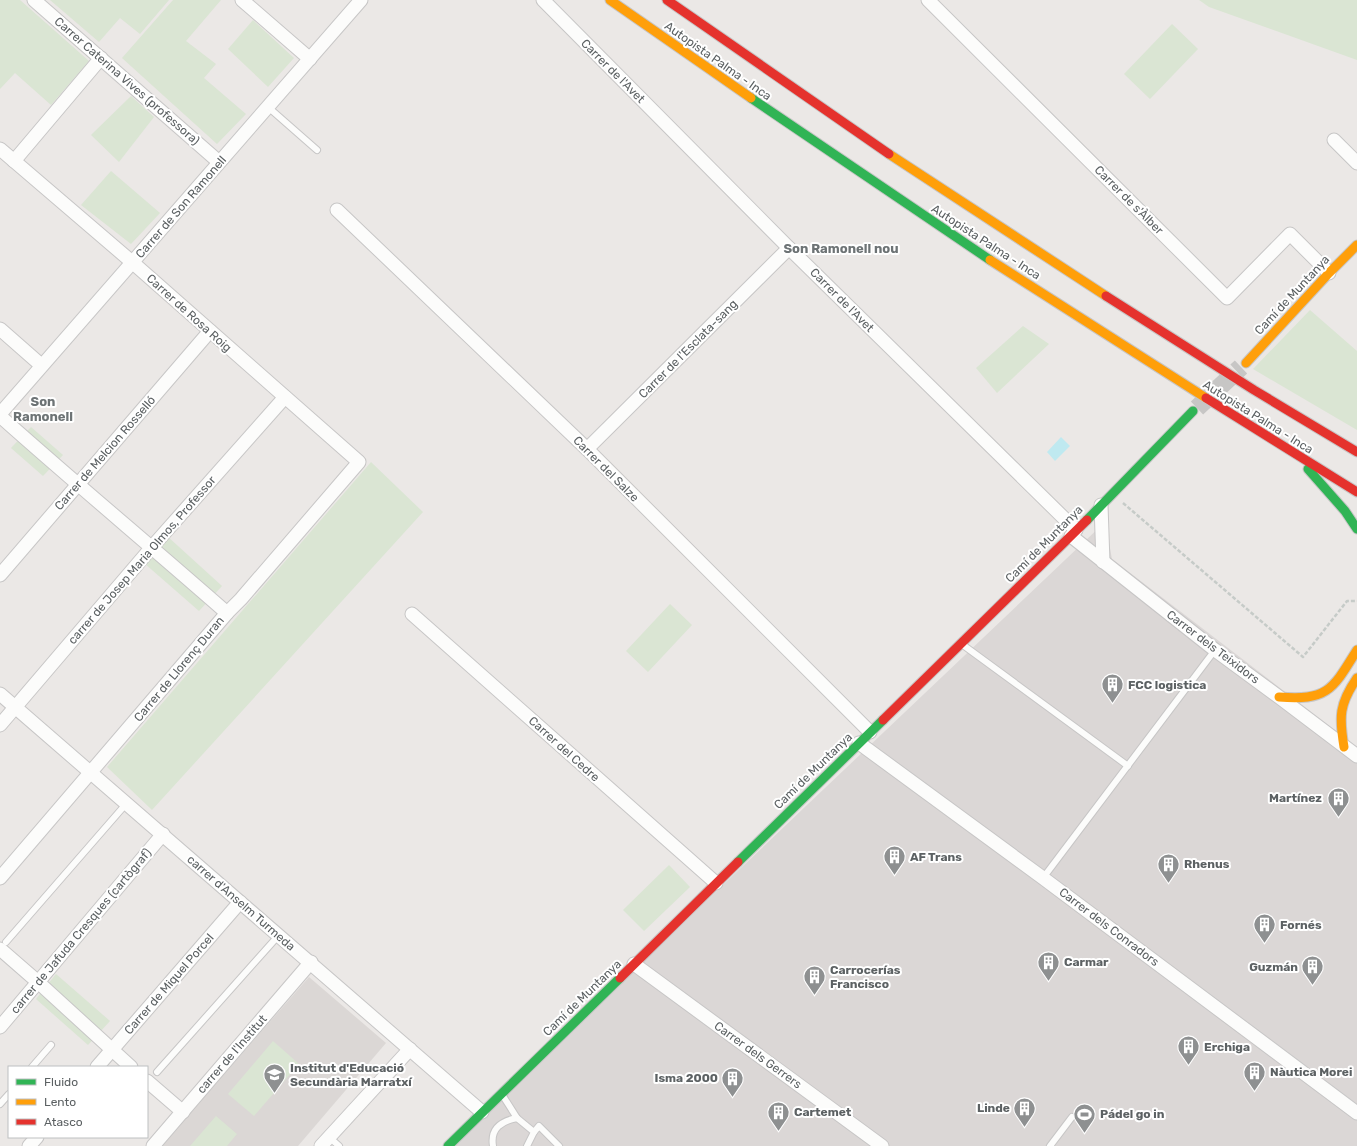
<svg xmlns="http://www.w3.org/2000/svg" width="1357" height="1146" viewBox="0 0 1357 1146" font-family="Rubik,sans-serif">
  <rect width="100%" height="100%" fill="#ebe8e6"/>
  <polygon fill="#dbd7d6" points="1105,522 1112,559 1357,747 1357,1146 454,1146 725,883"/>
  <polygon fill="#dbd7d5" points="309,977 386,1043 298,1146 161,1146"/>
  <g fill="#dae5d3">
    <polygon points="0,0 20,0 89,61 51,105 15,73 0,89"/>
    <polygon points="50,0 169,0 140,34 120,18 99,42"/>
    <polygon points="173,0 221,0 186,41 216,64 204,78 246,114 217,144 122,58"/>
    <polygon points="1199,0 1357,0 1357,60 1209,7"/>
    <polygon points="253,20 294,58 268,87 228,49"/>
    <polygon points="1172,24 1198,49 1150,99 1124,74"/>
    <polygon points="131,96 154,117 119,162 91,135"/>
    <polygon points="111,171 160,213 131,244 81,205"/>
    <polygon points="1310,310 1357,351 1357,430 1253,369"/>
    <polygon points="1023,326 1049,344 997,393 976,368"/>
    <polygon points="31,427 63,455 43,476 11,448"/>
    <polygon points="371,462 423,512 152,810 107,767"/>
    <polygon points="167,536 222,586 199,611 144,563"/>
    <polygon points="670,604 692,625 648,672 626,651"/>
    <polygon points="669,865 690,887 644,931 623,910"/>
    <polygon points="56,974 110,1021 88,1045 36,999"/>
    <polygon points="273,1041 299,1064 254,1116 228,1094"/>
    <polygon points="216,1116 237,1134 227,1146 190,1146"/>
  </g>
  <polygon fill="#bfe9f0" points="1061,437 1070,446 1055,461 1047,452"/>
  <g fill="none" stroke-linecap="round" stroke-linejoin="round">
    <polyline stroke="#c7c6c5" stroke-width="18" stroke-dasharray="18 9" stroke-linecap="butt" points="1197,408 1241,367"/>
    <defs>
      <g id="lane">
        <polyline points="268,107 317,150"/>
        <polyline points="963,645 1128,766"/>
        <polyline points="1043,878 1215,650"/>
        <polyline points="6,942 126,804"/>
        <polyline points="32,1067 51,1045"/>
        <polyline points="157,1072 279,935"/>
        <polyline points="503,1096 517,1118"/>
        <polyline points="0,1104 9,1094"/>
        <polyline points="534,1132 539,1126 559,1146"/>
        <polyline points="329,1137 339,1146"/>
        <path d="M493,1146C490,1128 502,1121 517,1118L534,1132L527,1146"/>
        <polyline points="1050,1146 1072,1117"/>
      </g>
      <g id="street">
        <polyline points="34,0 219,162"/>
        <polyline points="242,0 310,59"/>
        <polyline points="543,0 789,248 1076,530"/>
        <polyline points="928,0 1227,298 1290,234 1329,273"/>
        <polyline points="1334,140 1357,163"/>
        <polyline points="0,149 132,262 359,462 241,599 227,613 0,878"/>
        <polyline points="14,161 101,58"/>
        <polyline points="337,210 587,449 870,732"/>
        <polyline points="0,329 41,365"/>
        <polyline points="0,414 361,0"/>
        <path d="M0,416C75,483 152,547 227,613"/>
        <polyline points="587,449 789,248"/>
        <polyline points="1101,505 1103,562"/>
        <polyline points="1071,536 1215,650 1279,697 1357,756"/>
        <polyline points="0,575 210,331"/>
        <polyline points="412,614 716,883"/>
        <polyline points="0,694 482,1112"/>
        <polyline points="0,725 152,547 285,397"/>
        <polyline points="859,743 1043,878 1357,1113"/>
        <polyline points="0,949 38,982 131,1067"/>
        <polyline points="634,964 882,1146"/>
        <polyline points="0,1027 163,834"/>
        <polyline points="97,1067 240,902"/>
        <polyline points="147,1081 183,1112"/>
        <polyline points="29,1146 37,1137"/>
        <polyline points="153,1146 311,962"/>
        <polyline points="321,1146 410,1049"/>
      </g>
      <g id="fast">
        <polyline points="751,98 990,260"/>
        <polyline points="1308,469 1345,511 1357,529"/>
        <polyline points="1087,520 1193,411"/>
        <polyline points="738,862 883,720"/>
        <polyline points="448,1146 620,978"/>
      </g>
      <g id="slow">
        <polyline points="610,0 751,98"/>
        <polyline points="889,154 1106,296"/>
        <polyline points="990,260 1206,398"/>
        <polyline points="1246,363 1329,273 1357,245"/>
        <path d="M1279,697C1328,701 1333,689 1357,650"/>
        <path d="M1344,747C1339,717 1339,704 1357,678"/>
      </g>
      <g id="jam">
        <polyline points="667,0 889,154"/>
        <polyline points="1106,296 1254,390 1357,452"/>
        <polyline points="1206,398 1357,492"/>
        <polyline points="883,720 1087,520"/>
        <polyline points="620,978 738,862"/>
      </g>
    </defs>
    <use href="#lane" stroke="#c7c6c6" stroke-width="8"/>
    <use href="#street" stroke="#c7c6c6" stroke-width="15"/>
    <use href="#fast" stroke="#c7c6c6" stroke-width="11"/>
    <use href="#slow" stroke="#c7c6c6" stroke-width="11"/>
    <use href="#jam" stroke="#c7c6c6" stroke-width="11"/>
    <polyline stroke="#c6cbc8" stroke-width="2.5" stroke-dasharray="4 2" stroke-linecap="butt" points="1123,503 1303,657 1347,601 1357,601"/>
    <use href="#lane" stroke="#fcfcfb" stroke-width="6"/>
    <use href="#street" stroke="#fcfcfb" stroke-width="13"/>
    <use href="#fast" stroke="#30b455" stroke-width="9"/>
    <use href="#slow" stroke="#ff9f0a" stroke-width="9"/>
    <use href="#jam" stroke="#e5322d" stroke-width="9"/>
  </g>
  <defs>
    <symbol id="building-pin" viewBox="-11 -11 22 30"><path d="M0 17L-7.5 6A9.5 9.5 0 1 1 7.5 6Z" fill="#8e9091" stroke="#fff"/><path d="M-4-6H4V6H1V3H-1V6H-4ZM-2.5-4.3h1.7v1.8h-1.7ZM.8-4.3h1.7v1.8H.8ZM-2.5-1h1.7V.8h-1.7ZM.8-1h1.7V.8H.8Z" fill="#fff"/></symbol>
    <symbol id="school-pin" viewBox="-11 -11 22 30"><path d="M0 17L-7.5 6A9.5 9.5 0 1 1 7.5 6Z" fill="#8e9091" stroke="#fff"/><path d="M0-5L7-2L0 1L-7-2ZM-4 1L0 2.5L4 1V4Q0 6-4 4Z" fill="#fff"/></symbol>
    <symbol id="stadium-pin" viewBox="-11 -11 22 30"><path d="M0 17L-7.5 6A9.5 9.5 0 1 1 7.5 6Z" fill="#8e9091" stroke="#fff"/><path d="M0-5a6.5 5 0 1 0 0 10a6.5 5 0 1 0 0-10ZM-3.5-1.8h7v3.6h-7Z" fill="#fff"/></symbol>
  </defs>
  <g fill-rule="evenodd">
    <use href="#building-pin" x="1100" y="672" width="25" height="34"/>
    <use href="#building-pin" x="1326" y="786" width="25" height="34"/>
    <use href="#building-pin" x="882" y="844" width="25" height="34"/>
    <use href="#building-pin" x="1156" y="852" width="25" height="34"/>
    <use href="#building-pin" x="1252" y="912" width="25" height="34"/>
    <use href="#building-pin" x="1036" y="950" width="25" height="34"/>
    <use href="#building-pin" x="1300" y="954" width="25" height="34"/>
    <use href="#building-pin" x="802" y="964" width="25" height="34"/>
    <use href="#building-pin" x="1176" y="1034" width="25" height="34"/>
    <use href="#building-pin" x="1242" y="1060" width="25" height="34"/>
    <use href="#school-pin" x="262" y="1062" width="25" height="34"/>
    <use href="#building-pin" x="720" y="1066" width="25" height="34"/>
    <use href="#building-pin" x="1012" y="1096" width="25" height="34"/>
    <use href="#building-pin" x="766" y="1100" width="25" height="34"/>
    <use href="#stadium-pin" x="1072" y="1102" width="25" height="34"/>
  </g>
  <g text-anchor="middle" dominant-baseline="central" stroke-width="4" stroke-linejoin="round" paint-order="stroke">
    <g font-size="12" fill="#5c6163" stroke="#fff">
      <text transform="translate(718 61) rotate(35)">Autopista Palma - Inca</text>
      <text transform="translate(613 71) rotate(45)">Carrer de l'Avet</text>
      <text transform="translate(127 81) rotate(41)">Carrer Caterina Vives (professora)</text>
      <text transform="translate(1129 200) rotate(45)">Carrer de s'Àlber</text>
      <text transform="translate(181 207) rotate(-49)">Carrer de Son Ramonell</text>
      <text transform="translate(986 242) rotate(33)">Autopista Palma - Inca</text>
      <text transform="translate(1292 295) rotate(-47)">Camí de Muntanya</text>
      <text transform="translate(842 300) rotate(45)">Carrer de l'Avet</text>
      <text transform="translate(189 313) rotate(42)">Carrer de Rosa Roig</text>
      <text transform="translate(688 349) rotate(-45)">Carrer de l'Esclata-sang</text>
      <text transform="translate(1258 417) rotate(32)">Autopista Palma - Inca</text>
      <text transform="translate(105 453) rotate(-49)">Carrer de Melcion Rosselló</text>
      <text transform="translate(606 469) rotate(45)">Carrer del Salze</text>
      <text transform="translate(1044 544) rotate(-45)">Camí de Muntanya</text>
      <text transform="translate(142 560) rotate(-49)">carrer de Josep Maria Olmos, Professor</text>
      <text transform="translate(1213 647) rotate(37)">Carrer dels Teixidors</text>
      <text transform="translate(179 669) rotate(-50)">Carrer de Llorenç Duran</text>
      <text transform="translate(564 749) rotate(42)">Carrer del Cedre</text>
      <text transform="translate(813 771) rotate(-44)">Camí de Muntanya</text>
      <text transform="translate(241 903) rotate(41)">carrer d'Anselm Turmeda</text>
      <text transform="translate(1109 927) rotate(37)">Carrer dels Conradors</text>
      <text transform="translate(81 931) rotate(-50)">carrer de Jafuda Cresques (cartògraf)</text>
      <text transform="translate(169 984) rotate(-49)">Carrer de Miquel Porcel</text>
      <text transform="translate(582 998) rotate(-44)">Camí de Muntanya</text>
      <text transform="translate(232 1054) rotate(-49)">carrer de l'Institut</text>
      <text transform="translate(758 1055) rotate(36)">Carrer dels Gerrers</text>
    </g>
    <g font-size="12" font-weight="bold" fill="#5c6163" stroke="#fff" text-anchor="start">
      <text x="1128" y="685">FCC logistica</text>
      <text x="1322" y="798" text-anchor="end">Martínez</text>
      <text x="910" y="857">AF Trans</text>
      <text x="1184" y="864">Rhenus</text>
      <text x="1280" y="925">Fornés</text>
      <text x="1064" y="962">Carmar</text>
      <text x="1298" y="967" text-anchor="end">Guzmán</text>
      <text x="830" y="970">Carrocerías<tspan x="830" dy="14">Francisco</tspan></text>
      <text x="1204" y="1047">Erchiga</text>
      <text x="290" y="1068">Institut d'Educació<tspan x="290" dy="14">Secundària Marratxí</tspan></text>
      <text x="1270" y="1072">Nàutica Morei</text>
      <text x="718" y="1078" text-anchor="end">Isma 2000</text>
      <text x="1010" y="1108" text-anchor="end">Linde</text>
      <text x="794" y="1112">Cartemet</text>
      <text x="1100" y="1114">Pádel go in</text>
    </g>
    <g font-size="13" font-weight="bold" fill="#6d7375" stroke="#fff">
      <text x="841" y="248">Son Ramonell nou</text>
      <text x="43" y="401">Son<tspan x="43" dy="15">Ramonell</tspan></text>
    </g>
  </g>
  <rect x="8" y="1066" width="140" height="72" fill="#ffffff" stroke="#bec0c1"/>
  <rect x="16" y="1079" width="20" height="6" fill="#30b455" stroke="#bec0c1"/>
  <text x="44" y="1086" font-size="12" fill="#5c6163">Fluido</text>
  <rect x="16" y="1099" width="20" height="6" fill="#ff9f0a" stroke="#bec0c1"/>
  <text x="44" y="1106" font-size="12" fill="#5c6163">Lento</text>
  <rect x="16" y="1119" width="20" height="6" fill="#e5322d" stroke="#bec0c1"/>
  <text x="44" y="1126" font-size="12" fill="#5c6163">Atasco</text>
</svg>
